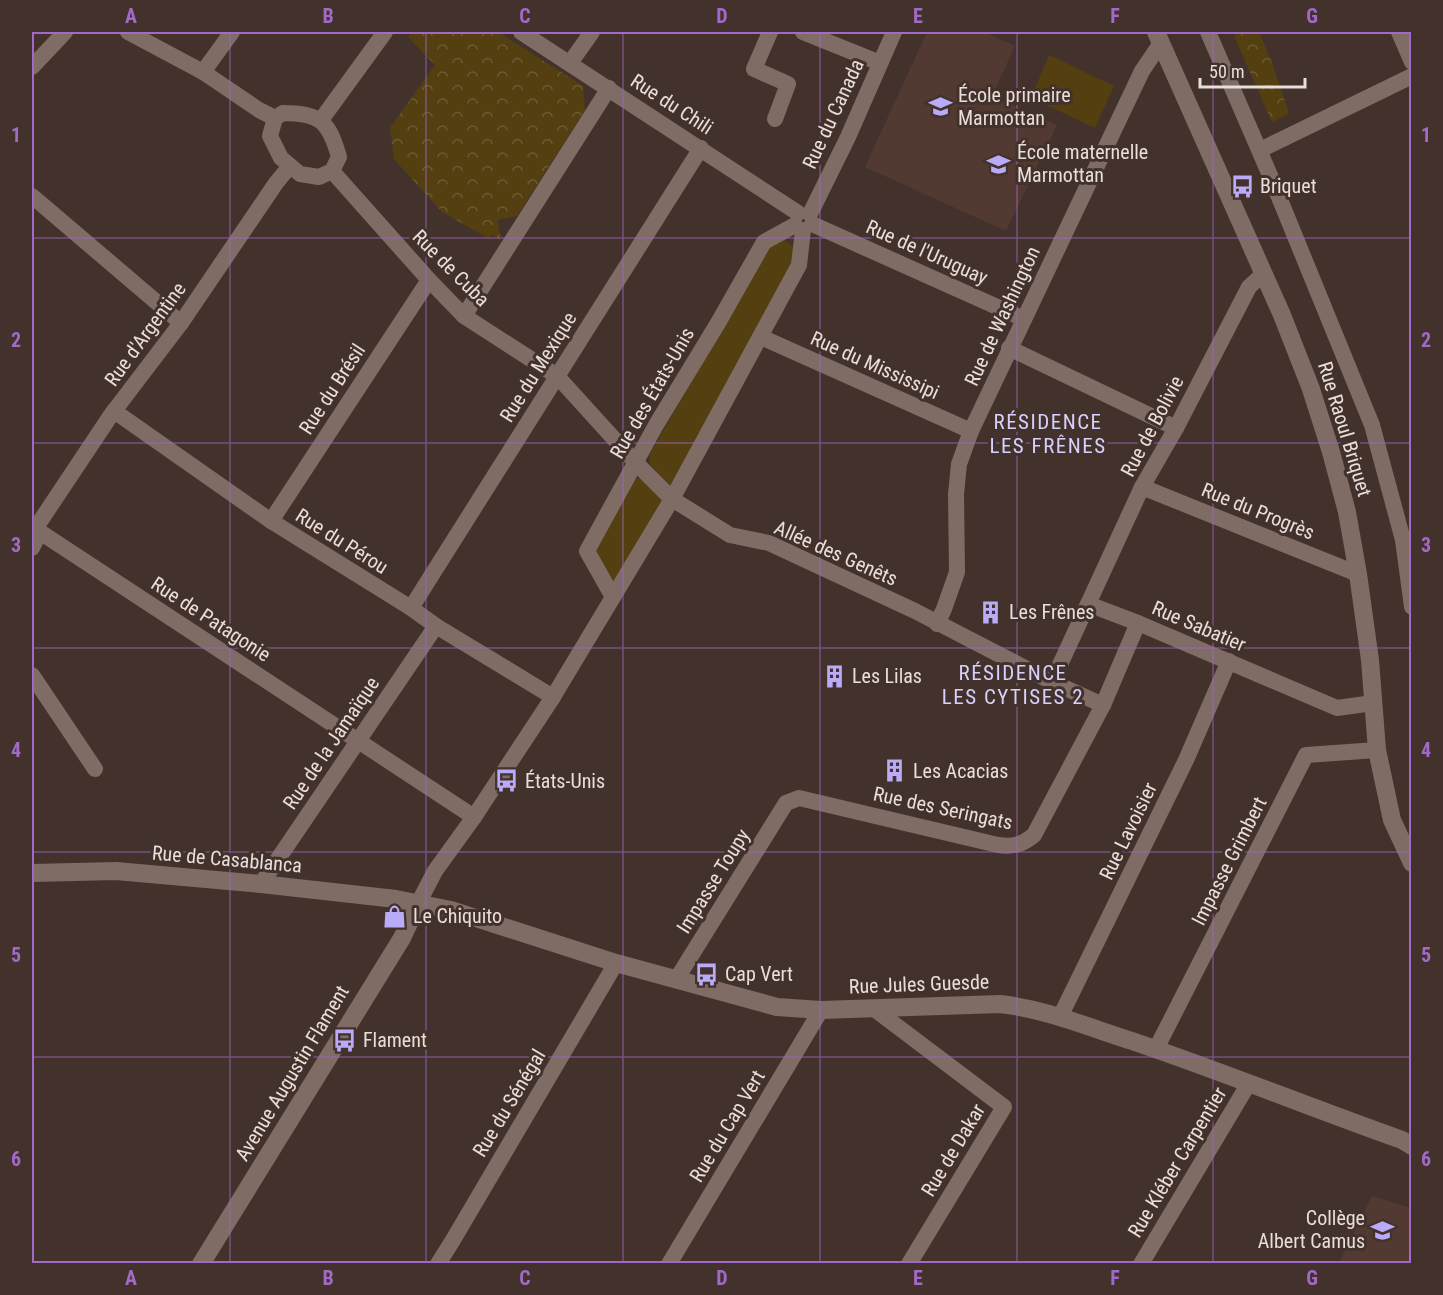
<svg xmlns="http://www.w3.org/2000/svg" width="1443" height="1295" viewBox="0 0 1443 1295" font-family="'Roboto Condensed',sans-serif">
  <defs>
    <pattern id="park-crowns" width="20" height="18" patternUnits="userSpaceOnUse" patternTransform="scale(1.5)"><rect width="20" height="18" fill="#533f10"/><path d="M2 6a3 3 0 1 1 6 0M12 15a3 3 0 1 1 6 0" fill="none" stroke="#6c5a32"/></pattern>
  </defs>
  <rect width="100%" height="100%" fill="#43322c"/>
  <g fill="#523a32">
    <polygon points="927,32 984,32 1015,46 992,96 1057,125 1006,231 865,167"/>
    <polygon points="1372,1196 1411,1208 1411,1263 1339,1263"/>
  </g>
  <g fill="#533f10">
    <polygon points="1049,55 1114,86 1095,128 1031,98"/>
    <polygon points="780,237 798,250 679,483 669,485 650,465 649,455 775,239"/>
    <polygon points="644,476 667,504 621,578 611,581 595,560 596,544 635,479"/>
  </g>
  <g fill="url(#park-crowns)">
    <polygon points="412,32 498,32 583,86 585,110 517,216 498,220 501,241 493,235 488,238 442,212 394,159 390,128 435,65 408,37"/>
    <polygon points="1238,32 1259,32 1271,60 1289,113 1272,122 1234,36"/>
  </g>
  <g fill="none" stroke-linecap="round" stroke-linejoin="round">
    <g stroke="#7e6c65" stroke-width="16">
      <polyline points="128,32 203,72 259,110 275,118"/>
      <polyline points="521,32 798,213"/>
      <polyline points="770,32 754,69 788,84 775,119"/>
      <polyline points="803,32 880,63"/>
      <polyline points="1208,32 1272,180 1372,425 1403,540 1412,607"/>
      <polyline points="1399,32 1412,62"/>
      <polyline points="570,63 592,32"/>
      <polyline points="32,67 65,32"/>
      <polyline points="203,72 232,32"/>
      <path d="M283,113C321,113 329,122 339,157L332,171L319,177L300,174L281,158L270,136L275,118Z"/>
      <polyline points="321,120 385,32"/>
      <polyline points="1260,150 1412,76"/>
      <polyline points="332,171 429,280 464,316 557,376 635,462 672,499 730,535 769,543 915,611 1052,682 1103,705"/>
      <polyline points="32,196 181,323"/>
      <polyline points="810,214 848,137 894,32"/>
      <polyline points="812,224 1024,319"/>
      <polyline points="464,316 609,88"/>
      <polyline points="761,337 971,431"/>
      <polyline points="1009,348 1176,428"/>
      <polyline points="114,411 271,521 411,608 436,626 553,697"/>
      <polyline points="1142,487 1358,574"/>
      <polyline points="271,521 429,280"/>
      <polyline points="32,525 40,532 474,817"/>
      <polyline points="35,529 111,415 181,323 276,183 290,166"/>
      <polyline points="32,548 40,532"/>
      <polyline points="613,597 587,551 656,425 718,323 764,242 795,225"/>
      <polyline points="1088,604 1142,487 1176,428 1249,287 1263,274"/>
      <polyline points="411,608 701,148"/>
      <polyline points="937,624 944,609 957,572 956,494 959,464 971,431 1142,71 1161,43"/>
      <polyline points="32,675 95,769"/>
      <polyline points="1052,682 1088,604 1138,623 1337,708 1373,703"/>
      <polyline points="261,884 436,626"/>
      <polyline points="418,904 435,871 474,817 553,697 672,499 799,265 803,230"/>
      <path d="M676,980L786,803L799,798L998,845C1013,847 1022,845 1034,835L1103,705L1138,623"/>
      <polyline points="873,1008 1004,1107 909,1264"/>
      <polyline points="1060,1017 1186,760 1229,661"/>
      <polyline points="1156,1049 1306,755 1377,750"/>
      <polyline points="438,1264 453,1240 616,963"/>
      <polyline points="669,1264 821,1010"/>
      <polyline points="1141,1264 1249,1083"/>
    </g>
    <g stroke="#7e6c65" stroke-width="18">
      <polyline points="1156,32 1282,315 1311,389 1331,452 1347,512 1358,574 1370,660 1377,750 1392,820 1412,863"/>
      <path d="M32,873L116,871L261,884L396,899L451,910L616,963L777,1007L821,1010L1000,1004C1045,1009 1088,1027 1132,1041C1223,1072 1312,1108 1402,1140L1412,1146"/>
      <polyline points="201,1264 402,938 418,904"/>
    </g>
  </g>
  <path fill="none" stroke="#a26ac8" stroke-width="1.5" stroke-opacity="0.55" d="M230,32V1264M426,32V1264M623,32V1264M820,32V1264M1017,32V1264M1213,32V1264M32,238H1412M32,443H1412M32,648H1412M32,852H1412M32,1057H1412"/>
  <defs>
    <symbol id="school-bare" viewBox="-9 -9 18 18"><path d="M0-5L7-2L0 1L-7-2ZM-4 1L0 2.5L4 1V4Q0 6-4 4Z" fill="#b9abf7" stroke="#43322c" stroke-width="2.5" paint-order="stroke"/></symbol>
    <symbol id="bus-bare" viewBox="-9 -9 18 18"><path d="M-5-6H5V4H4V6H2V4H-2V6H-4V4H-5ZM-3.5-4V0h7V-4ZM-3.5 1.2v1.5H-2V1.2ZM2 1.2v1.5H3.5V1.2Z" fill="#b9abf7" stroke="#43322c" stroke-width="2.5" paint-order="stroke"/></symbol>
    <symbol id="building-bare" viewBox="-9 -9 18 18"><path d="M-4-6H4V6H1V3H-1V6H-4ZM-2.5-4.3h1.7v1.8h-1.7ZM.8-4.3h1.7v1.8H.8ZM-2.5-1h1.7V.8h-1.7ZM.8-1h1.7V.8H.8Z" fill="#b9abf7" stroke="#43322c" stroke-width="2.5" paint-order="stroke"/></symbol>
    <symbol id="shop-bare" viewBox="-9 -9 18 18"><path d="M-5-2.5h2.3a2.7 3.5 0 0 1 5.4 0H5L5.5 6h-11ZM-1.5-2.5h3a1.5 2.3 0 0 0-3 0Z" fill="#b9abf7" stroke="#43322c" stroke-width="2.5" paint-order="stroke"/></symbol>
  </defs>
  <g fill-rule="evenodd">
    <use href="#school-bare" x="924" y="90" width="33" height="33"/>
    <use href="#school-bare" x="982" y="148" width="33" height="33"/>
    <use href="#bus-bare" x="1226" y="170" width="33" height="33"/>
    <use href="#building-bare" x="974" y="596" width="33" height="33"/>
    <use href="#building-bare" x="818" y="660" width="33" height="33"/>
    <use href="#building-bare" x="878" y="754" width="33" height="33"/>
    <use href="#bus-bare" x="490" y="764" width="33" height="33"/>
    <use href="#shop-bare" x="378" y="900" width="33" height="33"/>
    <use href="#bus-bare" x="690" y="958" width="33" height="33"/>
    <use href="#bus-bare" x="328" y="1024" width="33" height="33"/>
    <use href="#school-bare" x="1366" y="1214" width="33" height="33"/>
  </g>
  <g text-anchor="middle" dominant-baseline="central" stroke-width="6" stroke-linejoin="round" paint-order="stroke">
    <g font-size="20" fill="#e9deda" stroke="#43322c" text-anchor="start">
      <text x="958" y="95">École primaire<tspan x="958" dy="23">Marmottan</tspan></text>
      <text x="1017" y="152">École maternelle<tspan x="1017" dy="23">Marmottan</tspan></text>
      <text x="1260" y="186">Briquet</text>
      <text x="1009" y="612">Les Frênes</text>
      <text x="852" y="676">Les Lilas</text>
      <text x="913" y="771">Les Acacias</text>
      <text x="525" y="781">États-Unis</text>
      <text x="413" y="916">Le Chiquito</text>
      <text x="725" y="974">Cap Vert</text>
      <text x="363" y="1040">Flament</text>
      <text x="1365" y="1218" text-anchor="end">Collège<tspan x="1365" dy="23">Albert Camus</tspan></text>
    </g>
    <g font-size="20" fill="#e9deda" stroke="#43322c">
      <text transform="translate(672 104) rotate(33)">Rue du Chili</text>
      <text transform="translate(833 114) rotate(-65)">Rue du Canada</text>
      <text transform="translate(927 252) rotate(24)">Rue de l'Uruguay</text>
      <text transform="translate(451 268) rotate(45)">Rue de Cuba</text>
      <text transform="translate(1002 316) rotate(-65)">Rue de Washington</text>
      <text transform="translate(145 334) rotate(-54)">Rue d'Argentine</text>
      <text transform="translate(875 365) rotate(24)">Rue du Mississipi</text>
      <text transform="translate(538 367) rotate(-58)">Rue du Mexique</text>
      <text transform="translate(332 389) rotate(-57)">Rue du Brésil</text>
      <text transform="translate(652 393) rotate(-60)">Rue des États-Unis</text>
      <text transform="translate(1152 426) rotate(-62)">Rue de Bolivie</text>
      <text transform="translate(1345 429) rotate(73)">Rue Raoul Briquet</text>
      <text transform="translate(1258 511) rotate(22)">Rue du Progrès</text>
      <text transform="translate(342 541) rotate(32)">Rue du Pérou</text>
      <text transform="translate(836 553) rotate(24)">Allée des Genêts</text>
      <text transform="translate(211 619) rotate(33)">Rue de Patagonie</text>
      <text transform="translate(1199 626) rotate(23)">Rue Sabatier</text>
      <text transform="translate(331 743) rotate(-56)">Rue de la Jamaïque</text>
      <text transform="translate(943 808) rotate(12)">Rue des Seringats</text>
      <text transform="translate(1128 831) rotate(-64)">Rue Lavoisier</text>
      <text transform="translate(227 859) rotate(5)">Rue de Casablanca</text>
      <text transform="translate(1229 861) rotate(-63)">Impasse Grimbert</text>
      <text transform="translate(713 881) rotate(-58)">Impasse Toupy</text>
      <text transform="translate(919 984) rotate(-2)">Rue Jules Guesde</text>
      <text transform="translate(292 1073) rotate(-59)">Avenue Augustin Flament</text>
      <text transform="translate(509 1103) rotate(-59)">Rue du Sénégal</text>
      <text transform="translate(727 1126) rotate(-59)">Rue du Cap Vert</text>
      <text transform="translate(953 1150) rotate(-59)">Rue de Dakar</text>
      <text transform="translate(1177 1162) rotate(-59)">Rue Kléber Carpentier</text>
    </g>
    <g font-size="21" letter-spacing="1.5" fill="#d7d0fc" stroke="#43322c">
      <text x="1048" y="422">RÉSIDENCE<tspan x="1048" dy="24">LES FRÊNES</tspan></text>
      <text x="1013" y="673">RÉSIDENCE<tspan x="1013" dy="24">LES CYTISES 2</tspan></text>
    </g>
  </g>
  <rect width="1443" height="1295" fill="none" stroke="#43322c" stroke-width="66"/>
  <path d="M1200 78v9h105v-9" fill="none" stroke="#e9deda" stroke-width="3"/>
  <text x="1209" y="78" font-size="18" fill="#e9deda" stroke="#43322c" stroke-width="4.5" paint-order="stroke">50 m</text>
  <rect x="33" y="33" width="1377" height="1229" fill="none" stroke="#a26ac8" stroke-width="2"/>
  <g font-size="20" text-anchor="middle" font-weight="bold" fill="#a26ac8">
    <text x="131" y="23">A</text>
    <text x="328" y="23">B</text>
    <text x="525" y="23">C</text>
    <text x="722" y="23">D</text>
    <text x="918" y="23">E</text>
    <text x="1115" y="23">F</text>
    <text x="1312" y="23">G</text>
    <text x="16" y="142">1</text>
    <text x="1426" y="142">1</text>
    <text x="16" y="347">2</text>
    <text x="1426" y="347">2</text>
    <text x="16" y="552">3</text>
    <text x="1426" y="552">3</text>
    <text x="16" y="757">4</text>
    <text x="1426" y="757">4</text>
    <text x="16" y="962">5</text>
    <text x="1426" y="962">5</text>
    <text x="16" y="1166">6</text>
    <text x="1426" y="1166">6</text>
    <text x="131" y="1285">A</text>
    <text x="328" y="1285">B</text>
    <text x="525" y="1285">C</text>
    <text x="722" y="1285">D</text>
    <text x="918" y="1285">E</text>
    <text x="1115" y="1285">F</text>
    <text x="1312" y="1285">G</text>
  </g>
</svg>
